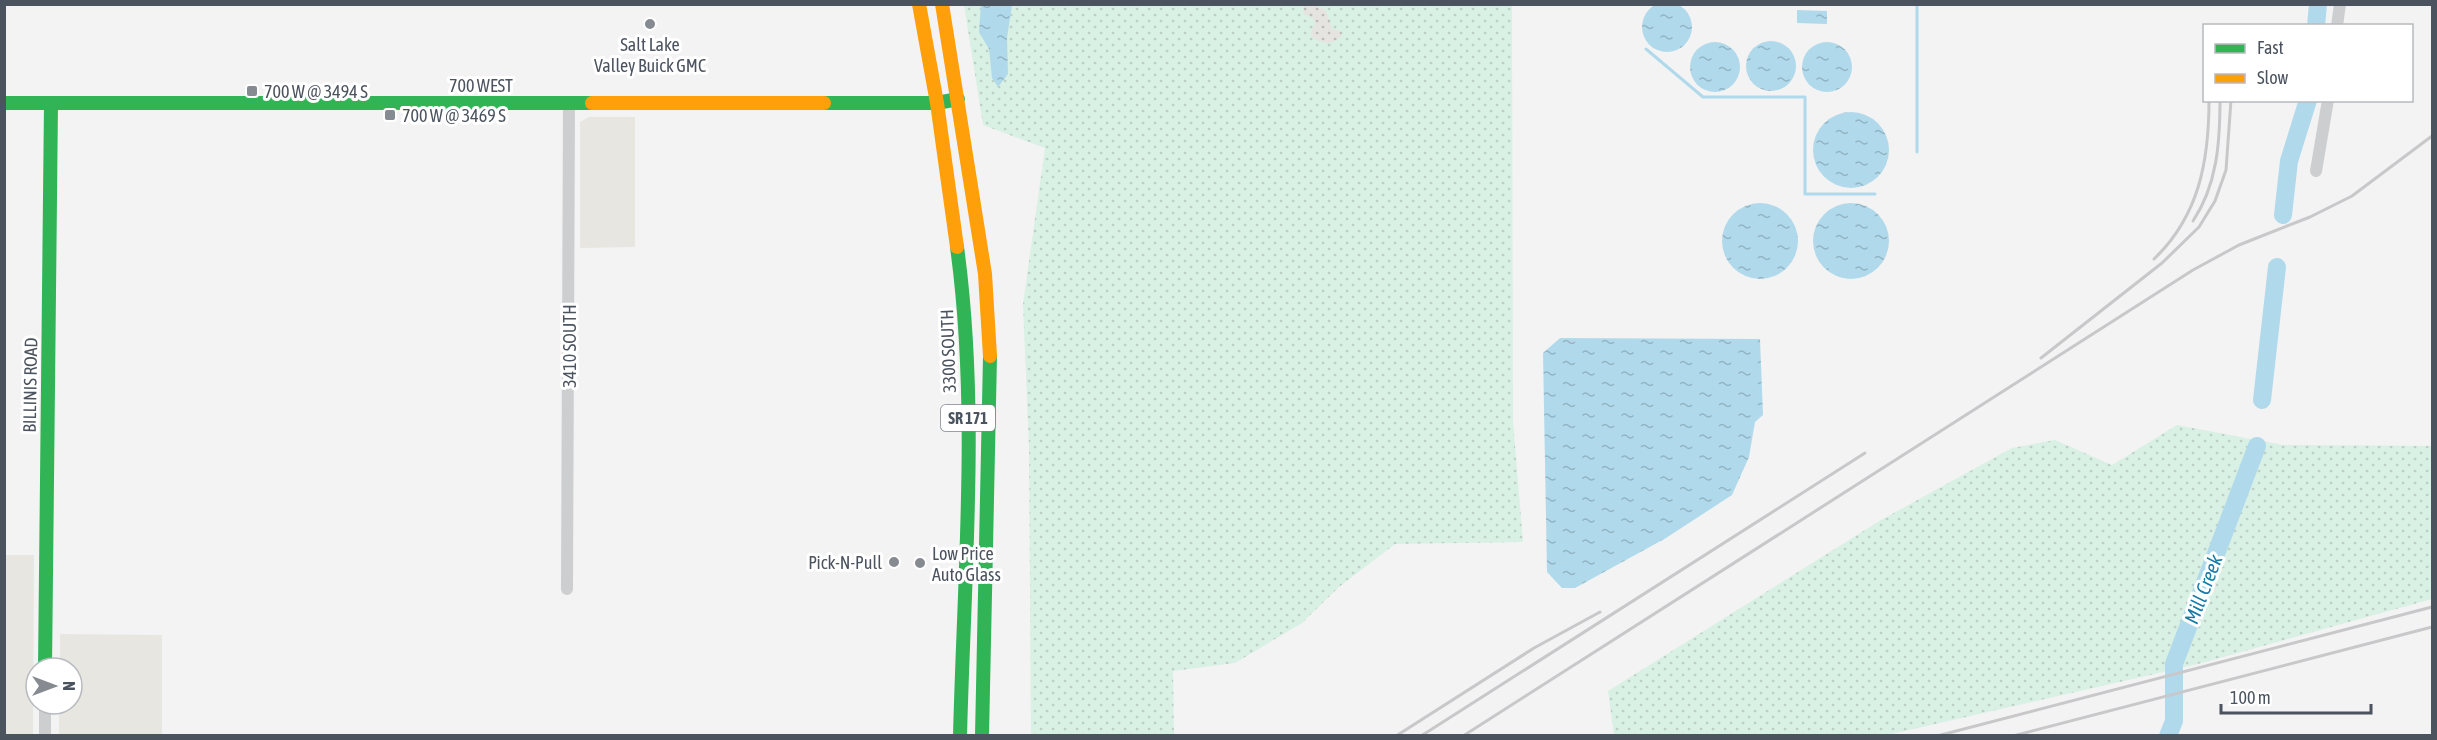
<svg xmlns="http://www.w3.org/2000/svg" width="2437" height="740" viewBox="0 0 2437 740" font-family="'Asap Condensed',sans-serif">
  <defs>
    <pattern id="grass-dots" width="8" height="8" patternUnits="userSpaceOnUse" patternTransform="scale(1.5)"><rect width="8" height="8" fill="#d9f0e4"/><path d="M2 2h.1M6 6h.1" fill="none" stroke="#bcd0c6" stroke-width="1.8" stroke-linecap="round"/></pattern>
    <pattern id="sand-dots" width="8" height="8" patternUnits="userSpaceOnUse" patternTransform="scale(1.5)"><rect width="8" height="8" fill="#e6e4e0"/><path d="M2 2h.1M6 6h.1" fill="none" stroke="#bcbbb9" stroke-width="1.8" stroke-linecap="round"/></pattern>
    <pattern id="water-ripples" width="26" height="14" patternUnits="userSpaceOnUse" patternTransform="scale(1.5)"><rect width="26" height="14" fill="#b0daeb"/><path d="M2 4q2-2 4 0t4 0M15 11q2-2 4 0t4 0" fill="none" stroke="#91b3c2"/></pattern>
  </defs>
  <rect width="100%" height="100%" fill="#f3f3f3"/>
  <g fill="#e7e6e1">
    <polygon points="589,117 635,117 635,247 580,248 580,122"/>
    <polygon points="5,555 34,555 33,735 5,735"/>
    <polygon points="60,634 162,635 162,735 59,735 59,704 72,704 72,668 60,668"/>
  </g>
  <g fill="url(#grass-dots)">
    <polygon points="964,5 1512,5 1513,421 1523,542 1395,544 1339,587 1302,623 1235,663 1173,671 1174,735 1031,735 1029,447 1023,304 1045,148 983,125"/>
    <polygon points="2177,425 2283,445 2432,446 2432,599 2198,664 1887,735 1614,735 1608,691 1881,520 2012,448 2055,440 2112,465"/>
  </g>
  <path fill="url(#sand-dots)" d="M1303,4L1315,5L1326,10L1332,29L1340,31L1342,35C1334,45 1323,45 1312,37L1311,32L1315,23L1313,18L1304,14Z"/>
  <g fill="url(#water-ripples)">
    <circle cx="1667" cy="27" r="25"/>
    <polygon points="981,5 1012,5 1007,38 1008,74 998,87 992,78 989,49 979,32"/>
    <polygon points="1797,10 1827,11 1827,24 1797,23"/>
    <circle cx="1771" cy="66" r="25"/>
    <circle cx="1715" cy="67" r="25"/>
    <circle cx="1827" cy="67" r="25"/>
    <circle cx="1851" cy="150" r="38"/>
    <circle cx="1760" cy="241" r="38"/>
    <circle cx="1851" cy="241" r="38"/>
    <polygon points="1560,338 1760,339 1763,415 1755,422 1749,457 1732,495 1666,538 1575,588 1562,588 1547,572 1543,353"/>
  </g>
  <g fill="none" stroke-linecap="round" stroke-linejoin="round">
    <g stroke="#b0daeb" stroke-width="3">
      <polyline points="1917,4 1917,152"/>
      <polyline points="1646,49 1703,97 1805,97 1805,194 1875,194"/>
    </g>
    <g stroke="#b0daeb" stroke-width="18">
      <polyline points="2316,26 2318,4"/>
      <polyline points="2283,215 2289,161 2308,100"/>
      <polyline points="2262,400 2277,267"/>
      <polyline points="2168,736 2174,721 2174,664 2257,446"/>
    </g>
    <g stroke="#cdced0" stroke-width="12">
      <polyline points="2337,26 2340,4"/>
      <polyline points="2316,171 2328,100"/>
      <polyline points="567,589 569,102"/>
      <polyline points="45,736 45,704"/>
    </g>
    <g stroke="#30b455" stroke-width="14">
      <polyline points="4,103 592,103"/>
      <polyline points="824,103 937,103 958,99"/>
      <path d="M957,247C979,408 964,574 960,736"/>
      <polyline points="45,668 51,103"/>
      <polyline points="982,736 990,356"/>
    </g>
    <g stroke="#ff9f0a" stroke-width="14">
      <polyline points="919,4 937,103 957,247"/>
      <polyline points="942,4 985,274 990,356"/>
      <polyline points="592,103 824,103"/>
    </g>
    <g stroke="#c8c8ca" stroke-width="3">
      <path d="M2193,221C2217,185 2220,143 2220,100"/>
      <path d="M2154,259C2199,216 2209,161 2209,100"/>
      <polyline points="2041,358 2162,263 2199,227 2215,201 2226,170 2231,100"/>
      <polyline points="1396,736 1534,648 1600,612"/>
      <polyline points="1421,736 1865,453"/>
      <polyline points="1463,736 2193,270 2239,245 2310,217 2352,196 2432,136"/>
      <polyline points="1937,736 2432,607"/>
      <polyline points="2013,736 2432,627"/>
    </g>
  </g>
  <g fill="#868b92" stroke="#fff" stroke-width="2">
    <circle cx="650" cy="24" r="6"/>
    <rect x="246" y="85" width="12" height="12" rx="3"/>
    <rect x="384" y="109" width="12" height="12" rx="3"/>
    <circle cx="894" cy="562" r="6"/>
    <circle cx="920" cy="563" r="6"/>
  </g>
  <g text-anchor="middle" dominant-baseline="central" stroke-width="6" stroke-linejoin="round" paint-order="stroke">
    <rect fill="#fff" stroke="#81878e" stroke-width="1.5" x="941" y="405" width="54" height="26" rx="4.5"/>
    <g font-size="16" font-weight="bold" fill="#4b535e">
      <text x="968" y="418">SR 171</text>
    </g>
    <g font-size="18" fill="#4b535e" stroke="#fff" text-anchor="start">
      <text x="650" y="44" text-anchor="middle">Salt Lake<tspan x="650" dy="21">Valley Buick GMC</tspan></text>
      <text x="264" y="91">700 W @ 3494 S</text>
      <text x="402" y="115">700 W @ 3469 S</text>
      <text x="932" y="553">Low Price<tspan x="932" dy="21">Auto Glass</tspan></text>
      <text x="882" y="562" text-anchor="end">Pick-N-Pull</text>
    </g>
    <g font-size="18" fill="#4b535e" stroke="#fff">
      <text x="481" y="85">700 WEST</text>
      <text transform="translate(569 346) rotate(-90)">3410 SOUTH</text>
      <text transform="translate(948 351) rotate(-92)">3300 SOUTH</text>
      <text transform="translate(30 385) rotate(-89)">BILLINIS ROAD</text>
    </g>
    <g font-size="20" font-style="italic" fill="#157ca7" stroke="#fff">
      <text transform="translate(2203 589) rotate(-69)">Mill Creek</text>
    </g>
  </g>
  <rect width="2437" height="740" fill="none" stroke="#4b535e" stroke-width="12"/>
  <rect x="2203" y="24" width="210" height="78" fill="#ffffff" stroke="#b7babf" stroke-width="1.5"/>
  <rect x="2215" y="44" width="30" height="9" fill="#30b455" stroke="#b7babf" stroke-width="1.5"/>
  <text x="2257" y="54" font-size="18" fill="#4b535e">Fast</text>
  <rect x="2215" y="74" width="30" height="9" fill="#ff9f0a" stroke="#b7babf" stroke-width="1.5"/>
  <text x="2257" y="84" font-size="18" fill="#4b535e">Slow</text>
  <g transform="translate(54 686) rotate(90)"><circle r="28" fill="#ffffff" stroke="#b7babf" stroke-width="1.5"/>
  <path d="M0-4.5L10 22L0 15L-10 22Z" fill="#868b92"/>
  <text y="-9" font-size="16" font-weight="bold" text-anchor="middle" fill="#4b535e">N</text>
  </g>
  <path d="M2221 704v9h150v-9" fill="none" stroke="#4b535e" stroke-width="3"/>
  <text x="2230" y="704" font-size="18" fill="#4b535e" stroke="#ffffff" stroke-width="4.5" paint-order="stroke">100 m</text>
</svg>
